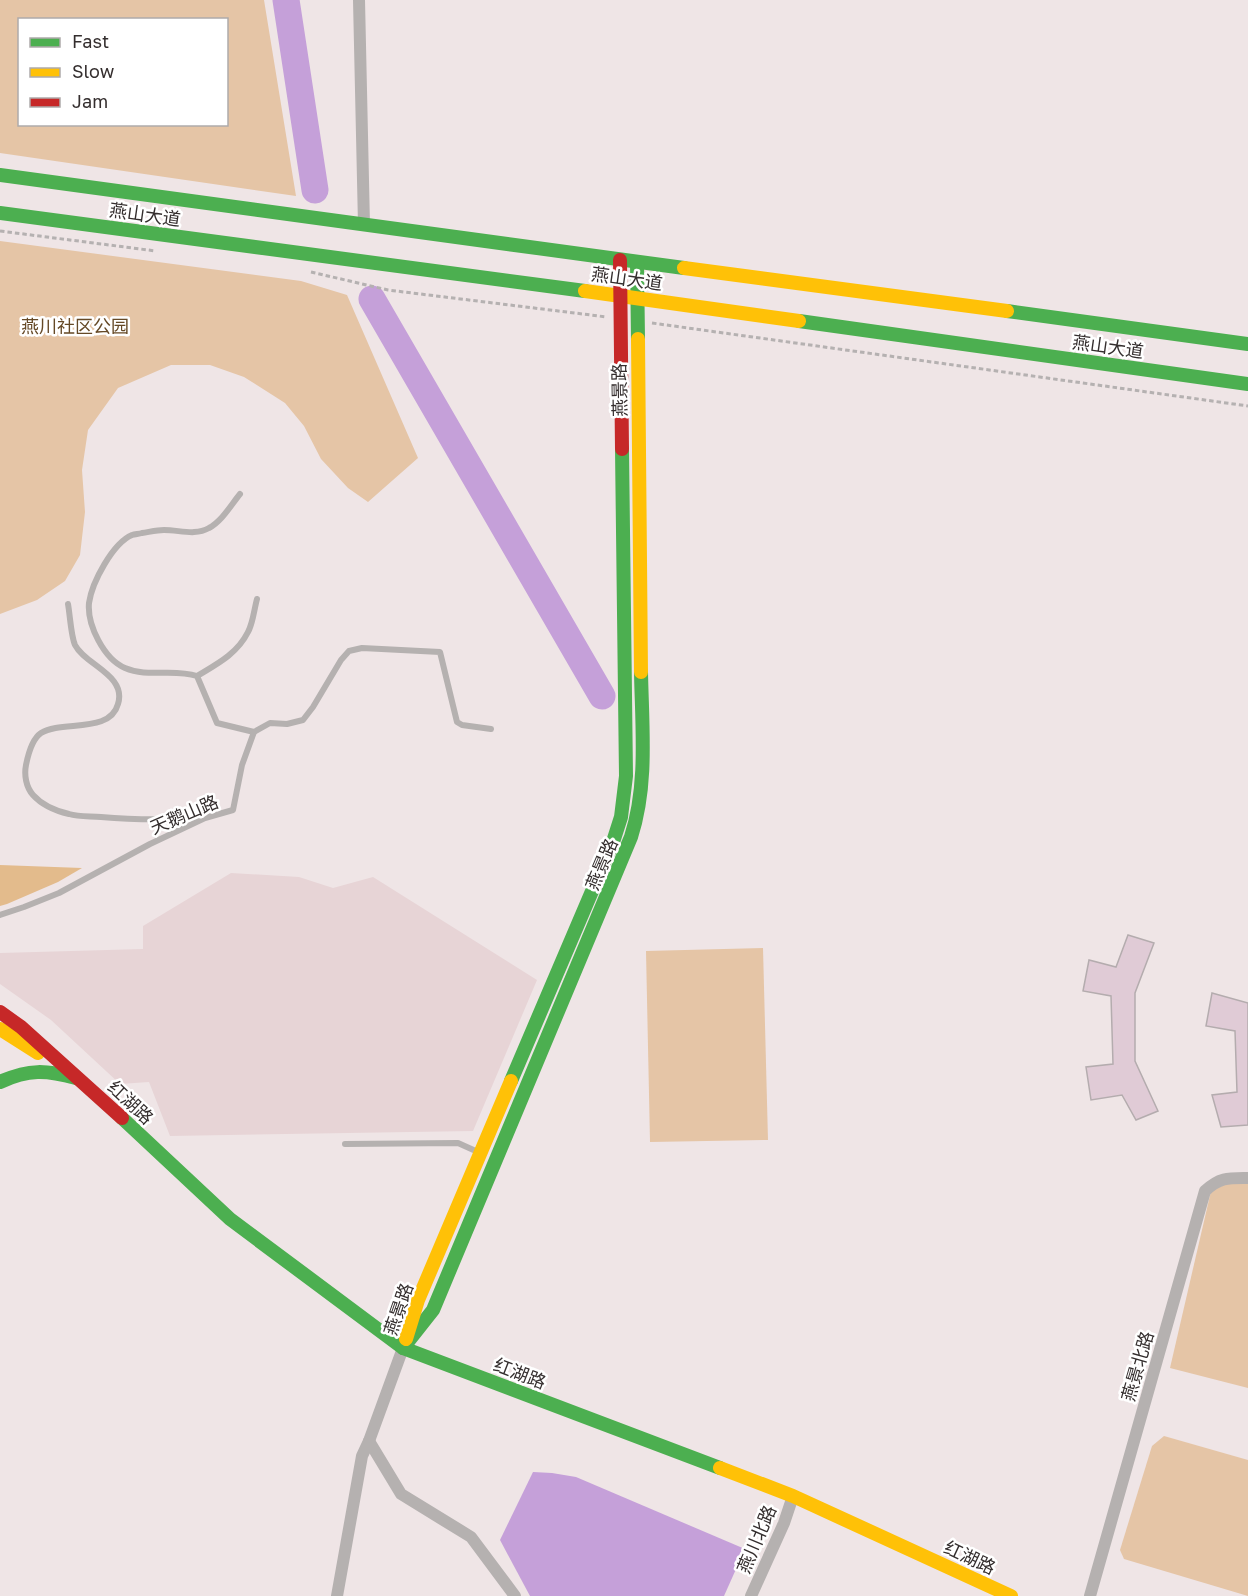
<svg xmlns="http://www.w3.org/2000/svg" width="1248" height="1596" viewBox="0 0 1248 1596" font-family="'Golos Text','Noto Sans SC',sans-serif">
  <rect width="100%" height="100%" fill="#efe5e6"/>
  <polygon fill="#e7d4d6" points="231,873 299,877 333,888 373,877 537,980 473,1131 170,1136 149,1082 120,1084 51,1020 0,984 0,953 143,949 143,926"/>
  <g fill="#e5c5a6" fill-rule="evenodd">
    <path d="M0,0H264L296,196L0,153ZM20,20H226V124H20Z"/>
    <polygon points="0,241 301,281 347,295 418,458 368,502 348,488 321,459 304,426 285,403 244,377 210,365 171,365 118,388 88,430 82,470 85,512 80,555 65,581 37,600 0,614"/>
    <polygon points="763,948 768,1140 650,1142 646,951"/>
    <polygon points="1232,1181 1248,1184 1248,1388 1170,1368 1211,1191"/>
    <polygon points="1164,1436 1248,1460 1248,1596 1124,1559 1120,1550 1152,1446"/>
  </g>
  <polygon fill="#e3bb8c" points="0,865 82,868 58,882 7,904 0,906"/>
  <polygon fill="#c5a0d9" points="533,1472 552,1473 576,1477 745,1549 724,1596 530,1596 500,1540"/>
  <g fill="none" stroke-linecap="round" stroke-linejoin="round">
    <g stroke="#c5a0d9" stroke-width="27">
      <polyline points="286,0 315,190"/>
      <polyline points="372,299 602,696"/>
    </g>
  </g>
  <g fill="#e0cbd6" stroke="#b4acae" stroke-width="1.5">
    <polygon points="1128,935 1154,943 1135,993 1135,1061 1158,1111 1136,1120 1122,1095 1091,1100 1086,1067 1113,1064 1111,996 1083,991 1089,960 1116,967"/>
    <polygon points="1212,993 1248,1003 1248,1125 1221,1127 1212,1095 1237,1092 1235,1031 1206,1026"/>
  </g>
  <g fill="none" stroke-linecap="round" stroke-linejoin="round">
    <g stroke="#b5b1b1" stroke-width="3" stroke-dasharray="4.5 3" stroke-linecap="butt">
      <polyline points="0,231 156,251"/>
      <polyline points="311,272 388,290 607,317"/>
      <polyline points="652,323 1248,406"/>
    </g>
    <g stroke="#b5b1b0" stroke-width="6">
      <path d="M240,494C231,505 222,521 209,528C195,536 180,530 164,530C157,530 149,532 142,533C139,534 135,534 132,535C113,543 92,582 89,603C87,625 104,659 125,668C148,678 173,668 197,676L217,723L254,732"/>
      <path d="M68,604C70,615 71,636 75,645C85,665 127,675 118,704C110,734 62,720 41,733C32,739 28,755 26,765C24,775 26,787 33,795C42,805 56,811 69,814C79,817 90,816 101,817C134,820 167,820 201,818"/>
      <path d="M197,676C217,664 237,654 248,632C253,623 254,610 257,599"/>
      <polyline points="0,915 24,907 59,893 150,844 205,818 233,810 242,765 254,732 270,723 287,724 303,720 313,707 341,660 349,651 362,648 440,652 457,722 462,725 491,729"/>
      <polyline points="345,1144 458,1143 478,1152"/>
    </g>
    <g stroke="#b5b1b0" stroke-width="12">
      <polyline points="359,0 364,225"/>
      <polyline points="369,1441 401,1494 471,1537 515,1596"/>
      <polyline points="337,1596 362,1456 369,1441 403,1348"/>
      <polyline points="751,1596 784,1523 793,1496"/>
      <path d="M1090,1596L1205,1191C1220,1177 1229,1178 1248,1178"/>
    </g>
    <g stroke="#4caf50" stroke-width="14">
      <polyline points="0,175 684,268"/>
      <polyline points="0,213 585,291"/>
      <polyline points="637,262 638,339"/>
      <polyline points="1007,311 1248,344"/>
      <polyline points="799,321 1248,384"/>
      <polyline points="511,1081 613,842 621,817 626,776 622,449"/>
      <path d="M0,1082C29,1069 46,1070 76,1078"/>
      <polyline points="122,1118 230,1219 403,1348 720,1468"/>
      <path d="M403,1348L433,1310L631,837C648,785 642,727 641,672"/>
    </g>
    <g stroke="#ffc107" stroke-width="14">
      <polyline points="684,268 1007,311"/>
      <polyline points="585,291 799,321"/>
      <polyline points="638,339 641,672"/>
      <polyline points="0,1029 38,1053"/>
      <polyline points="406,1339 418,1300 511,1081"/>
      <polyline points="720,1468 793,1496 1011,1596"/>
    </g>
    <g stroke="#c62828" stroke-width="14">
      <polyline points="620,260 622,449"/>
      <polyline points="0,1012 21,1027 122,1118"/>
    </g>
  </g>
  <g text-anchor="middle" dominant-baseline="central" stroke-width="5" stroke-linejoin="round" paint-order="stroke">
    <g font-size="18" fill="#342e2e" stroke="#fff">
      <text transform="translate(145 214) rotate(8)">燕山大道</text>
      <text transform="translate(627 278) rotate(8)">燕山大道</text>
      <text transform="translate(1108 346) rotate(8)">燕山大道</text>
      <text transform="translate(619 390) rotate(-91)">燕景路</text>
      <text transform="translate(184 814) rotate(-23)">天鹅山路</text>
      <text transform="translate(601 864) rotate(-67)">燕景路</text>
      <text transform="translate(131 1102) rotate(43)">红湖路</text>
      <text transform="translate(398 1309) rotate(-71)">燕景路</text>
      <text transform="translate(1137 1366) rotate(-74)">燕景北路</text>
      <text transform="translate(520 1373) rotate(21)">红湖路</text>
      <text transform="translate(756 1539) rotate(-67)">燕川北路</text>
      <text transform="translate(970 1557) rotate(25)">红湖路</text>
    </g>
    <g font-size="18" fill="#654926" stroke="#fff">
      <text x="75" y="326">燕川社区公园</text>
    </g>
  </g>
  <rect x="18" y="18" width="210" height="108" fill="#ffffff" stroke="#aeabab" stroke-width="1.5"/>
  <rect x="30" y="38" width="30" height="9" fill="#4caf50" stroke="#aeabab" stroke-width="1.5"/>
  <text x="72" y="48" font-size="18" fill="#342e2e">Fast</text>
  <rect x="30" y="68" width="30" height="9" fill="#ffc107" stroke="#aeabab" stroke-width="1.5"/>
  <text x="72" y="78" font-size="18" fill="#342e2e">Slow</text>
  <rect x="30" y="98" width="30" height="9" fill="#c62828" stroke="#aeabab" stroke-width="1.5"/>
  <text x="72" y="108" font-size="18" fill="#342e2e">Jam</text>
</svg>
